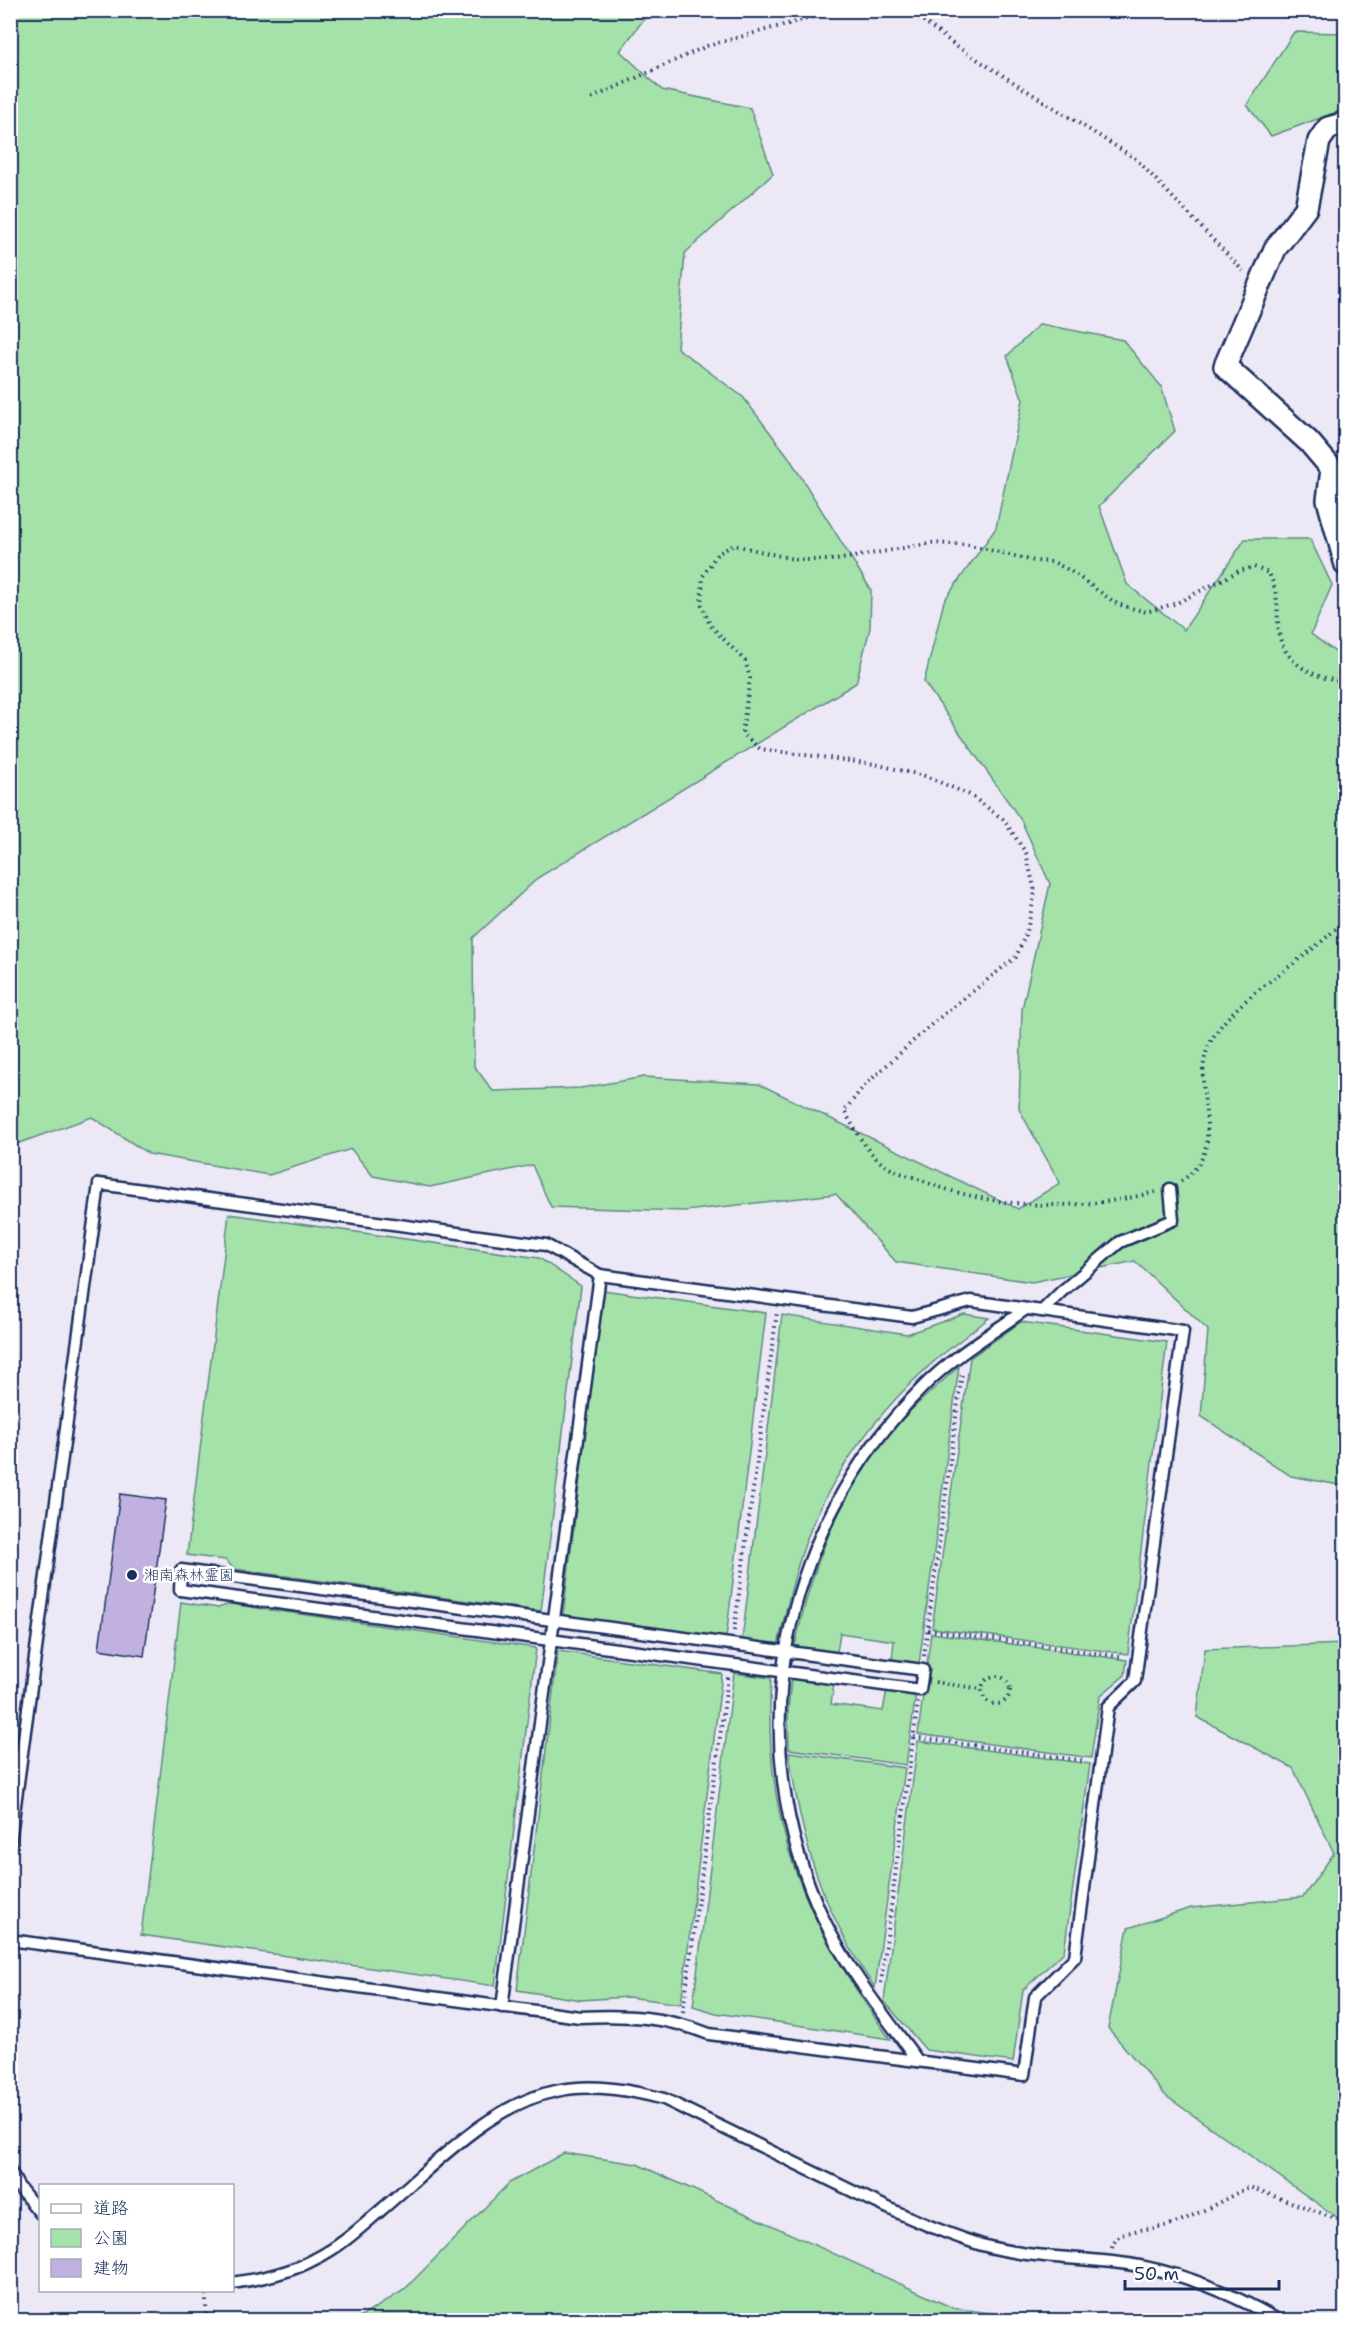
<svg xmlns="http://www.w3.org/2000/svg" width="1356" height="2331" viewBox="0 0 1356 2331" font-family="'Shantell Sans','Klee One',sans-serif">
  <rect width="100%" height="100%" fill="#ece8f6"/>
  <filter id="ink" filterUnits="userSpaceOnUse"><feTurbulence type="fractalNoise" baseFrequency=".0167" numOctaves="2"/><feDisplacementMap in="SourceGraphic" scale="12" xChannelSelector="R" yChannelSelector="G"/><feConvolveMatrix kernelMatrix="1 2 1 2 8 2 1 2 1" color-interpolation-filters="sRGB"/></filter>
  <g filter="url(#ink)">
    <g fill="#a4e2aa" stroke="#608884" stroke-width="1.5">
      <polygon points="11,11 650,11 620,51 662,90 750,108 773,174 685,253 677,348 743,397 788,456 871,590 870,628 856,683 539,877 473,938 474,1066 493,1091 581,1088 644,1077 759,1084 1018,1209 1060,1183 1019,1109 1022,1009 1050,884 1021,820 924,682 944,601 996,528 1023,400 1007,356 1040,324 1123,340 1161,386 1175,431 1099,506 1127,584 1184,630 1245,539 1310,539 1332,585 1311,634 1346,660 1345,1486 1291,1476 1201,1416 1208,1330 1135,1261 1032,1282 896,1262 836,1194 685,1211 551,1207 532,1165 430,1187 373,1176 351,1149 269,1175 149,1154 92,1117 11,1146"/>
      <polygon points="1294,32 1345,33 1345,109 1271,136 1247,105"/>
      <polygon points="229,1214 539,1258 581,1286 541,1611 235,1569 225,1560 187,1555"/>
      <polygon points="603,1290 766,1313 726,1638 563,1615"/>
      <path d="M964,1314L989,1318C969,1334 948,1349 929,1366C887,1404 849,1452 823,1502C800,1546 789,1597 778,1645L742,1640L782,1315L907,1334Z"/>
      <polygon points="1021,1322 1167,1342 1128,1654 932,1628 970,1358"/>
      <path d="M959,1366L919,1664L892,1660L894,1641L840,1633L837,1652L795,1646C811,1571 836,1502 883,1441C905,1413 933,1390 959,1366Z"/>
      <polygon points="181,1602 218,1608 230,1604 536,1648 495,1986 141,1935"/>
      <polygon points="931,1633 1127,1660 1125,1675 1100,1696 1091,1758 918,1734"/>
      <polygon points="1345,1644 1346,1644 1345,2223 1166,2096 1108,2028 1128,1928 1191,1908 1303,1897 1334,1853 1293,1768 1197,1717 1205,1649"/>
      <polygon points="558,1651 722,1674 681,2004 628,1997 581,2000 517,1990"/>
      <path d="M734,1673L771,1678C762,1828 805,1920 890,2039L716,2013L693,2006Z"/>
      <polygon points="791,1678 834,1684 831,1704 883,1711 887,1689 916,1693 906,1765 789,1749 788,1711"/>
      <polygon points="918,1741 1090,1764 1064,1952 1023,1990 1013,2062 926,2050 884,2001"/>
      <path d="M789,1752L905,1768L875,1988C822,1910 802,1845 789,1752Z"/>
      <polygon points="564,2153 637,2164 953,2308 1043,2320 356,2320 404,2290 509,2183"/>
    </g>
    <polygon fill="#c1b1e1" stroke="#1b2f5e" stroke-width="1.5" points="120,1494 166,1500 144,1656 99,1649"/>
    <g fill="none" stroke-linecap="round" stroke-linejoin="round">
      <defs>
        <g id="service">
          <polyline points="1042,1311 1061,1292 1120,1242 1173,1220 1170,1189"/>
          <polygon points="181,1570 923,1670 920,1690 180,1590"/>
          <path d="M10,1842L99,1184L546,1245L600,1275L912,1317L971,1301L1183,1331L1135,1681L1108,1707L1075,1957L1035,1997L1024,2075L709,2034C664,2016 628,2015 580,2017L10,1940"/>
          <polyline points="502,2007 600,1275"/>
          <path d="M918,2061C885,2016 850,1973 825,1922C737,1740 781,1530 922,1388C952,1357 991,1334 1026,1309"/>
          <polyline points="10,2171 18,2186 40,2213"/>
          <path d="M232,2283C261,2279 290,2273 315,2259C340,2247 360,2228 381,2210C432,2167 490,2104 556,2091C592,2083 630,2090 664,2099C724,2128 784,2158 844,2187C889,2209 934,2230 982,2245C1024,2257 1069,2257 1112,2262C1172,2268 1226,2290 1278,2320"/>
        </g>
        <g id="minor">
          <polyline points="1346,123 1328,128 1319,141 1306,208 1275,249 1225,366 1309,442 1332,469 1346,480"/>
          <polyline points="1332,469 1328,500 1346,565"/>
        </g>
      </defs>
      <use href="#service" stroke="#1b2f5e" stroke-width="15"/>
      <use href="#minor" stroke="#1b2f5e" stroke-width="26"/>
      <g stroke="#1b2f5e" stroke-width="4" stroke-dasharray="1.5 4.5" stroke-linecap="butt">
        <polyline points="909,10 959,48 1136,159 1243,271"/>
        <polyline points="592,98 707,46 839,10"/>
        <path d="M1181,1181C1233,1147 1188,1092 1209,1045C1231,997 1309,961 1346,918"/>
        <path d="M1155,1192C1077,1212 993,1210 918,1179C908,1175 894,1172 885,1165C866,1153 855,1128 844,1111L865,1085L933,1023L1016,957L1027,931L1035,892L1026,853L1003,819L970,795L925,776L874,764L760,749L742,733L750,678L745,661L710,625L701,603L703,576L717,554L734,545L797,560H836L932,543L970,545L1034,561L1053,562L1069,570L1117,604L1146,612L1177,603L1239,571L1254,567L1269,573C1280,598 1276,607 1279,633C1284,665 1317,679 1346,682"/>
        <polyline points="928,1630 1124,1657"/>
        <polyline points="734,1631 777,1312"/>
        <polyline points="924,1656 962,1372"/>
        <circle cx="996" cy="1690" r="14"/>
        <polyline points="935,1682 982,1689"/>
        <polyline points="914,1737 1085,1761"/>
        <polyline points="881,1983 918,1702"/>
        <polyline points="683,2012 728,1677"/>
        <path d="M1112,2248C1116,2229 1148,2230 1164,2226C1188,2221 1226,2198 1249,2187L1346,2222"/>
        <polyline points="206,2320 206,2290"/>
      </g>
      <use href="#service" stroke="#fff" stroke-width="10"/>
      <use href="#minor" stroke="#fff" stroke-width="21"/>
    </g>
  </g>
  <circle fill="#1b2f5e" stroke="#fff" stroke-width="2" cx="132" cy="1575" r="6"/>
  <g text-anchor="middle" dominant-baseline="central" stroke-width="5" stroke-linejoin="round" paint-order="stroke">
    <g font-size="15" fill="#1b2f5e" stroke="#fff" text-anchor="start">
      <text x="144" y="1575">湘南森林霊園</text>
    </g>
  </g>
  <rect width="1356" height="2331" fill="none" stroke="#fff" stroke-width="36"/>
  <rect x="18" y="18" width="1320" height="2295" fill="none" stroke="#1b2f5e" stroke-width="2" filter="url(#ink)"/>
  <rect x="39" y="2184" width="195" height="108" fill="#ffffff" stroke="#a4acbf" stroke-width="1.5"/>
  <rect x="51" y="2204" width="30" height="9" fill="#ffffff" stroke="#a4acbf" stroke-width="1.5"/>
  <text x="93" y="2214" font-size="18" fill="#1b2f5e">道路</text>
  <rect x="51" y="2229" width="30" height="18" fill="#a4e2aa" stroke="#a4acbf" stroke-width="1.5"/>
  <text x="93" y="2244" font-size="18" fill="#1b2f5e">公園</text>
  <rect x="51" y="2259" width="30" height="18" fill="#c1b1e1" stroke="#a4acbf" stroke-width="1.5"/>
  <text x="93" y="2274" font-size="18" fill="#1b2f5e">建物</text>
  <path d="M1125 2280v9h154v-9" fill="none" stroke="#1b2f5e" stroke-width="3"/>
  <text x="1134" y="2280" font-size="18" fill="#1b2f5e" stroke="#ffffff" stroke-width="4.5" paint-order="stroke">50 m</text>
</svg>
